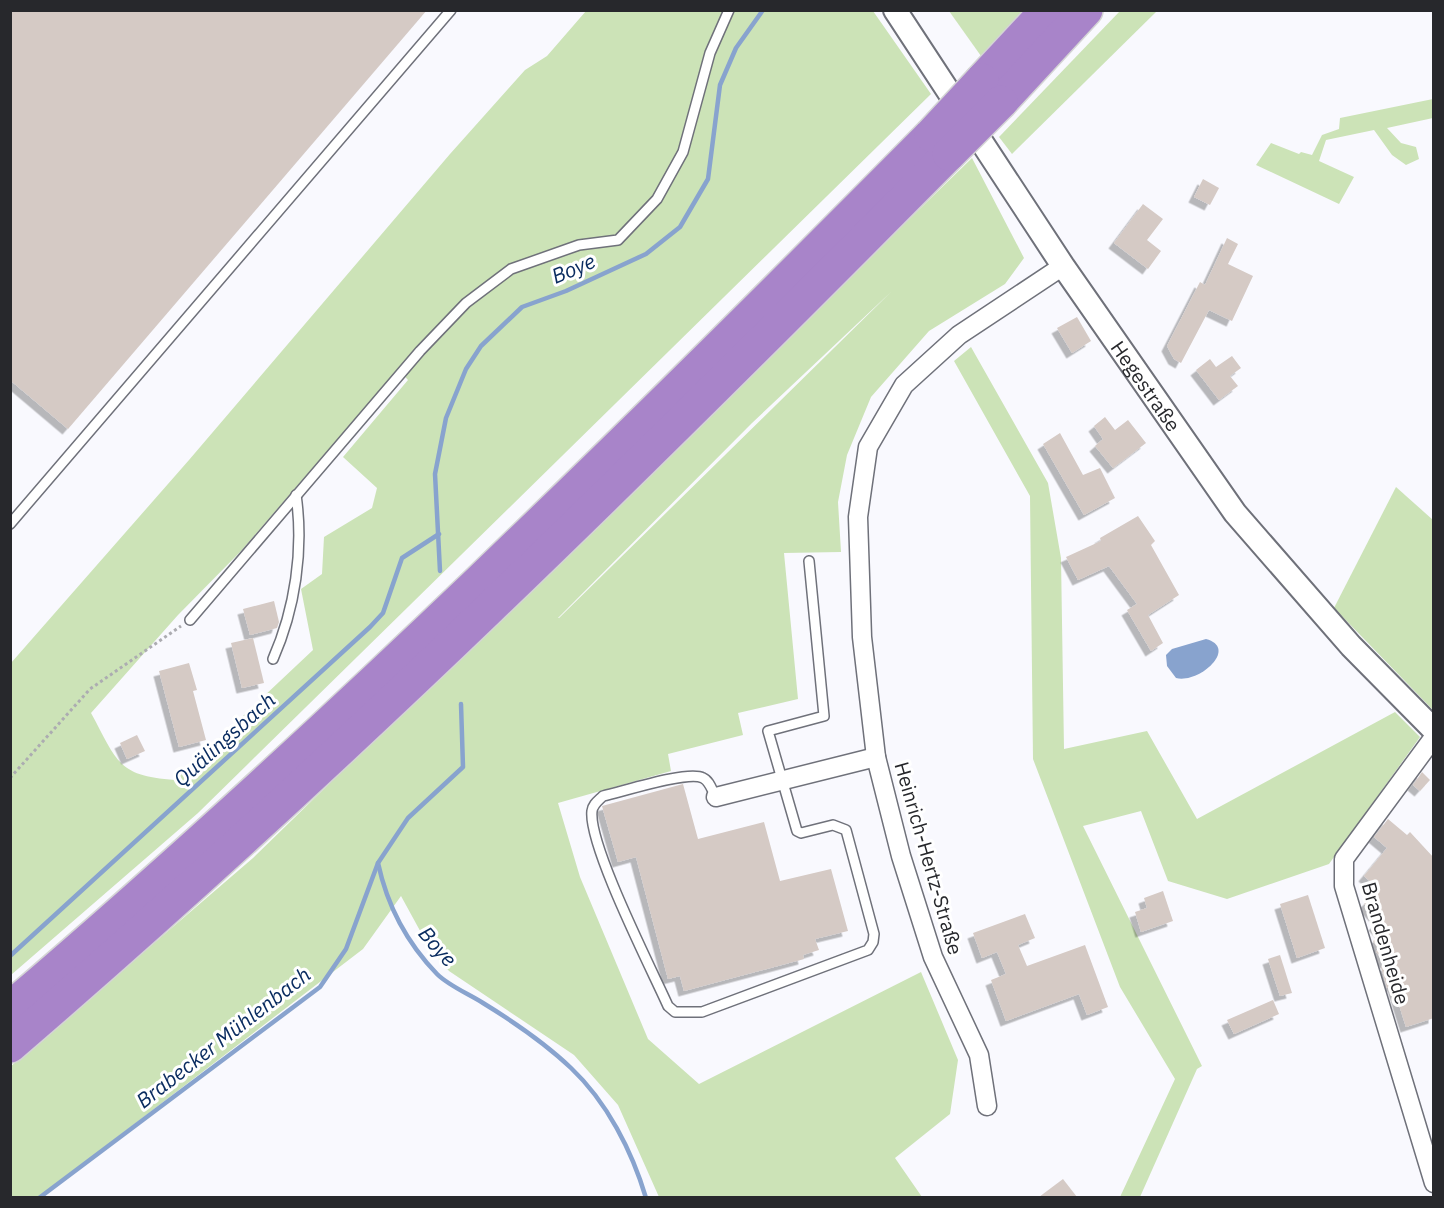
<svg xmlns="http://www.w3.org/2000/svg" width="1444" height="1208" viewBox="0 0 1444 1208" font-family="'IBM Plex Sans',sans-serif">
  <defs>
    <filter id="shadow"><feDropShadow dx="-5.5" dy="5.5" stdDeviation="0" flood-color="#0004"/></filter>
  </defs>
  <rect width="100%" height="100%" fill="#f9f9fe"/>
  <g fill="#cce3b7" fill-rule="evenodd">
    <path d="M586,11H873L931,94L198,813L11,975V663L189,460L450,154L525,70L547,56ZM398,369L408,380L343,457L377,488L372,508L324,537L322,574L301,589L313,650L175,780C116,776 117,760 91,713L178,615L241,551Z"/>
    <polygon points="949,11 1024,11 981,56"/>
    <polygon points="1120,11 1157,11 1012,154 999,137"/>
    <polygon points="1433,99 1433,118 1387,128 1401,143 1416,147 1419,159 1406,165 1392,155 1374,130 1326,140 1319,161 1354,177 1339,204 1256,165 1271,143 1299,154 1301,152 1312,155 1322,135 1339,129 1340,118"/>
    <path d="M972,158L1024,258L1005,284L929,331L871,397L847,455L838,502L841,552L784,553L798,699L738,713L743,735L668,754L671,771L558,803L580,877L648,1039L699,1084L921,972L958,1060L950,1114L895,1158L922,1197H659L618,1105L574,1055L449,971L430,949L401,896L363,949L39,1197H11L10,1067L253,858ZM892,291L559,618H558L752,423Z"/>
    <polygon points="971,347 1048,483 1061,558 1064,749 1147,731 1197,819 1395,712 1420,737 1329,864 1227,899 1168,881 1141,811 1083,826 1202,1066 1197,1069 1140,1197 1120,1197 1175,1079 1120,987 1033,759 1030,496 954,361"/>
    <polygon points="1396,487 1433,520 1433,710 1334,608"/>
  </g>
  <path fill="#88a3ce" d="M1206,639C1239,648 1199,684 1176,678L1167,666L1166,655L1172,649Z"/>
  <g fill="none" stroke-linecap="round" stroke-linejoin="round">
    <g stroke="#88a3ce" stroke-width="4.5">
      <polyline points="440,571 435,474 446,418 466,369 481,346 522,307 566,291 646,254 680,227 708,179 720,85 736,48 763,10"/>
      <path d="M461,704L463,767L408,818L378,863C387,905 407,943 437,974C449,986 469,994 483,1003C514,1022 545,1043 571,1068C607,1102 632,1151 646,1198"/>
      <polyline points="10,956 370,627 383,613 402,558 439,534"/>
      <polyline points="39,1198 320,987 346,949 378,863"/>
    </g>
  </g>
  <g fill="#d5cac5" filter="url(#shadow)">
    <polygon points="10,10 427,10 68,429 10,380"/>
    <polygon points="1203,179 1219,188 1210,205 1194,197"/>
    <polygon points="1143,204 1163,219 1147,240 1161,251 1148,269 1114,243"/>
    <polygon points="1227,238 1238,244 1228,264 1253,276 1232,321 1209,310 1181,363 1174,359 1167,346 1200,282 1205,285"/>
    <polygon points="1077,317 1091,341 1072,353 1057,328"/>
    <polygon points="1232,356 1241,368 1230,376 1238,386 1219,400 1196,370 1210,359 1216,367"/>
    <polygon points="1105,417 1115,430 1128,420 1146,443 1113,468 1095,446 1103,439 1094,426"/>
    <polygon points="1060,433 1083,475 1100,468 1115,498 1084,515 1043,444"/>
    <polygon points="1138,516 1155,541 1151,545 1179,595 1148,615 1163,643 1151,651 1127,610 1137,604 1109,566 1078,580 1066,557 1101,541 1100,538"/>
    <polygon points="274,601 279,622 277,628 250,635 243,609"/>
    <polygon points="253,638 264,683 242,688 231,643"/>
    <polygon points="189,663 197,690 193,691 206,740 179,747 159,671"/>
    <polygon points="137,735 145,751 127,759 120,743"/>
    <polygon points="1422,772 1430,780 1420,791 1413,785"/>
    <polygon points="683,784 698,839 764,822 780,881 831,869 848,931 815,939 819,950 803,955 804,959 684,991 680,976 668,979 636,857 618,862 602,806"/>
    <polygon points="1388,819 1407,835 1410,832 1434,858 1434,1018 1406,1027 1393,986 1387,988 1381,967 1388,965 1376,952 1378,948 1373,941 1382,934 1374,925 1379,921 1364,904 1380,890 1364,876 1387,848 1374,837"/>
    <polygon points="1163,891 1173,921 1141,932 1135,912 1147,908 1144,898"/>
    <polygon points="1308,895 1325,948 1297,958 1280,904"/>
    <polygon points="1025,914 1035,938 1018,945 1027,966 1085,945 1108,1007 1087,1015 1079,994 1006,1021 991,980 1006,974 997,952 982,958 973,933"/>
    <polygon points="1280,955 1292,993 1280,996 1268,959"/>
    <polygon points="1273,1000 1279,1014 1234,1034 1227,1020"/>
    <polygon points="1063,1179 1077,1197 1039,1197"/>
  </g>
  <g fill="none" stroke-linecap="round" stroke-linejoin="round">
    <defs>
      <g id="service">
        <polyline points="10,524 451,10"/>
        <polyline points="190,620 420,351 466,303 511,269 579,245 618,240 657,199 683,152 710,53 729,10"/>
        <path d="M273,659C295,609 304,550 296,495"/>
        <path d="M716,797C712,791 710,781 703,778C688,770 622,792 603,796C598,801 593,804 592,811C588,845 652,970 668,1006L675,1012H702L868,950L873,942L874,934L846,830L833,825L801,833L797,831L768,731L824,716L809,561"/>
      </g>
      <g id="minor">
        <polyline points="1434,737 1344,859 1344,886 1434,1183"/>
        <polyline points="716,797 876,757"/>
        <polyline points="987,1106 979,1055 933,957 901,856 876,757 862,637 858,517 868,447 904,385 959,335 1063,266"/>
      </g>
      <g id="tertiary">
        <path id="s1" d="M895,10L1063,266L1235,513L1351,646L1434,730"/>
      </g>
      <g id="motorway">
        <polyline points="982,80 1047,10"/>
        <polyline points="1001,102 1086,10"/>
        <path d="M10,1008C332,733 633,435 931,135"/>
        <path d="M10,1046C338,764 645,461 949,154"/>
      </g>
    </defs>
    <use href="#service" stroke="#6f717a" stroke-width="12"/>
    <use href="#minor" stroke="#6f717a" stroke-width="21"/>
    <use href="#tertiary" stroke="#6f717a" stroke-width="26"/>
    <use href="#motorway" stroke="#d4d4d5" stroke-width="36"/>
    <polyline stroke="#acacb1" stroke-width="3" stroke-dasharray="3 3" stroke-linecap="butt" points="10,778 90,689 181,626"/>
    <use href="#service" stroke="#fff" stroke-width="9"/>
    <use href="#minor" stroke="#fff" stroke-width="18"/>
    <use href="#tertiary" stroke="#fff" stroke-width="22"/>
    <use href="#motorway" stroke="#a884c9" stroke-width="33"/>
    <defs>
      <g id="motorway-bridge">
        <polyline points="931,135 982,80"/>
        <polyline points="949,154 1001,102"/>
      </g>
    </defs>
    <use href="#motorway-bridge" stroke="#d4d4d5" stroke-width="36" stroke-linecap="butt"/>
    <use href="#motorway-bridge" stroke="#a884c9" stroke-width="33"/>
  </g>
  <g text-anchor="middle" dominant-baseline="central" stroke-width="6" stroke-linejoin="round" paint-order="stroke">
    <g font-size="20" fill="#27282c" stroke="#fff">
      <text stroke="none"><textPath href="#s1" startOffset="452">Hegestraße</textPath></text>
      <text transform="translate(929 858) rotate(74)">Heinrich-Hertz-Straße</text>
      <text transform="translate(1386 943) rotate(74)">Brandenheide</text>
    </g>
    <g font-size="21" font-style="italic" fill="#0a2c60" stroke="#fff">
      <text transform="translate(573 268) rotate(-23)">Boye</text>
      <text transform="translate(224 739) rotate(-42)">Quälingsbach</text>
      <text transform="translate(438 946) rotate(49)">Boye</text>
      <text transform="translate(223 1037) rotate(-38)">Brabecker Mühlenbach</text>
    </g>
  </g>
  <rect width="1444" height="1208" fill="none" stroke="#27282c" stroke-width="24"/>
</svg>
